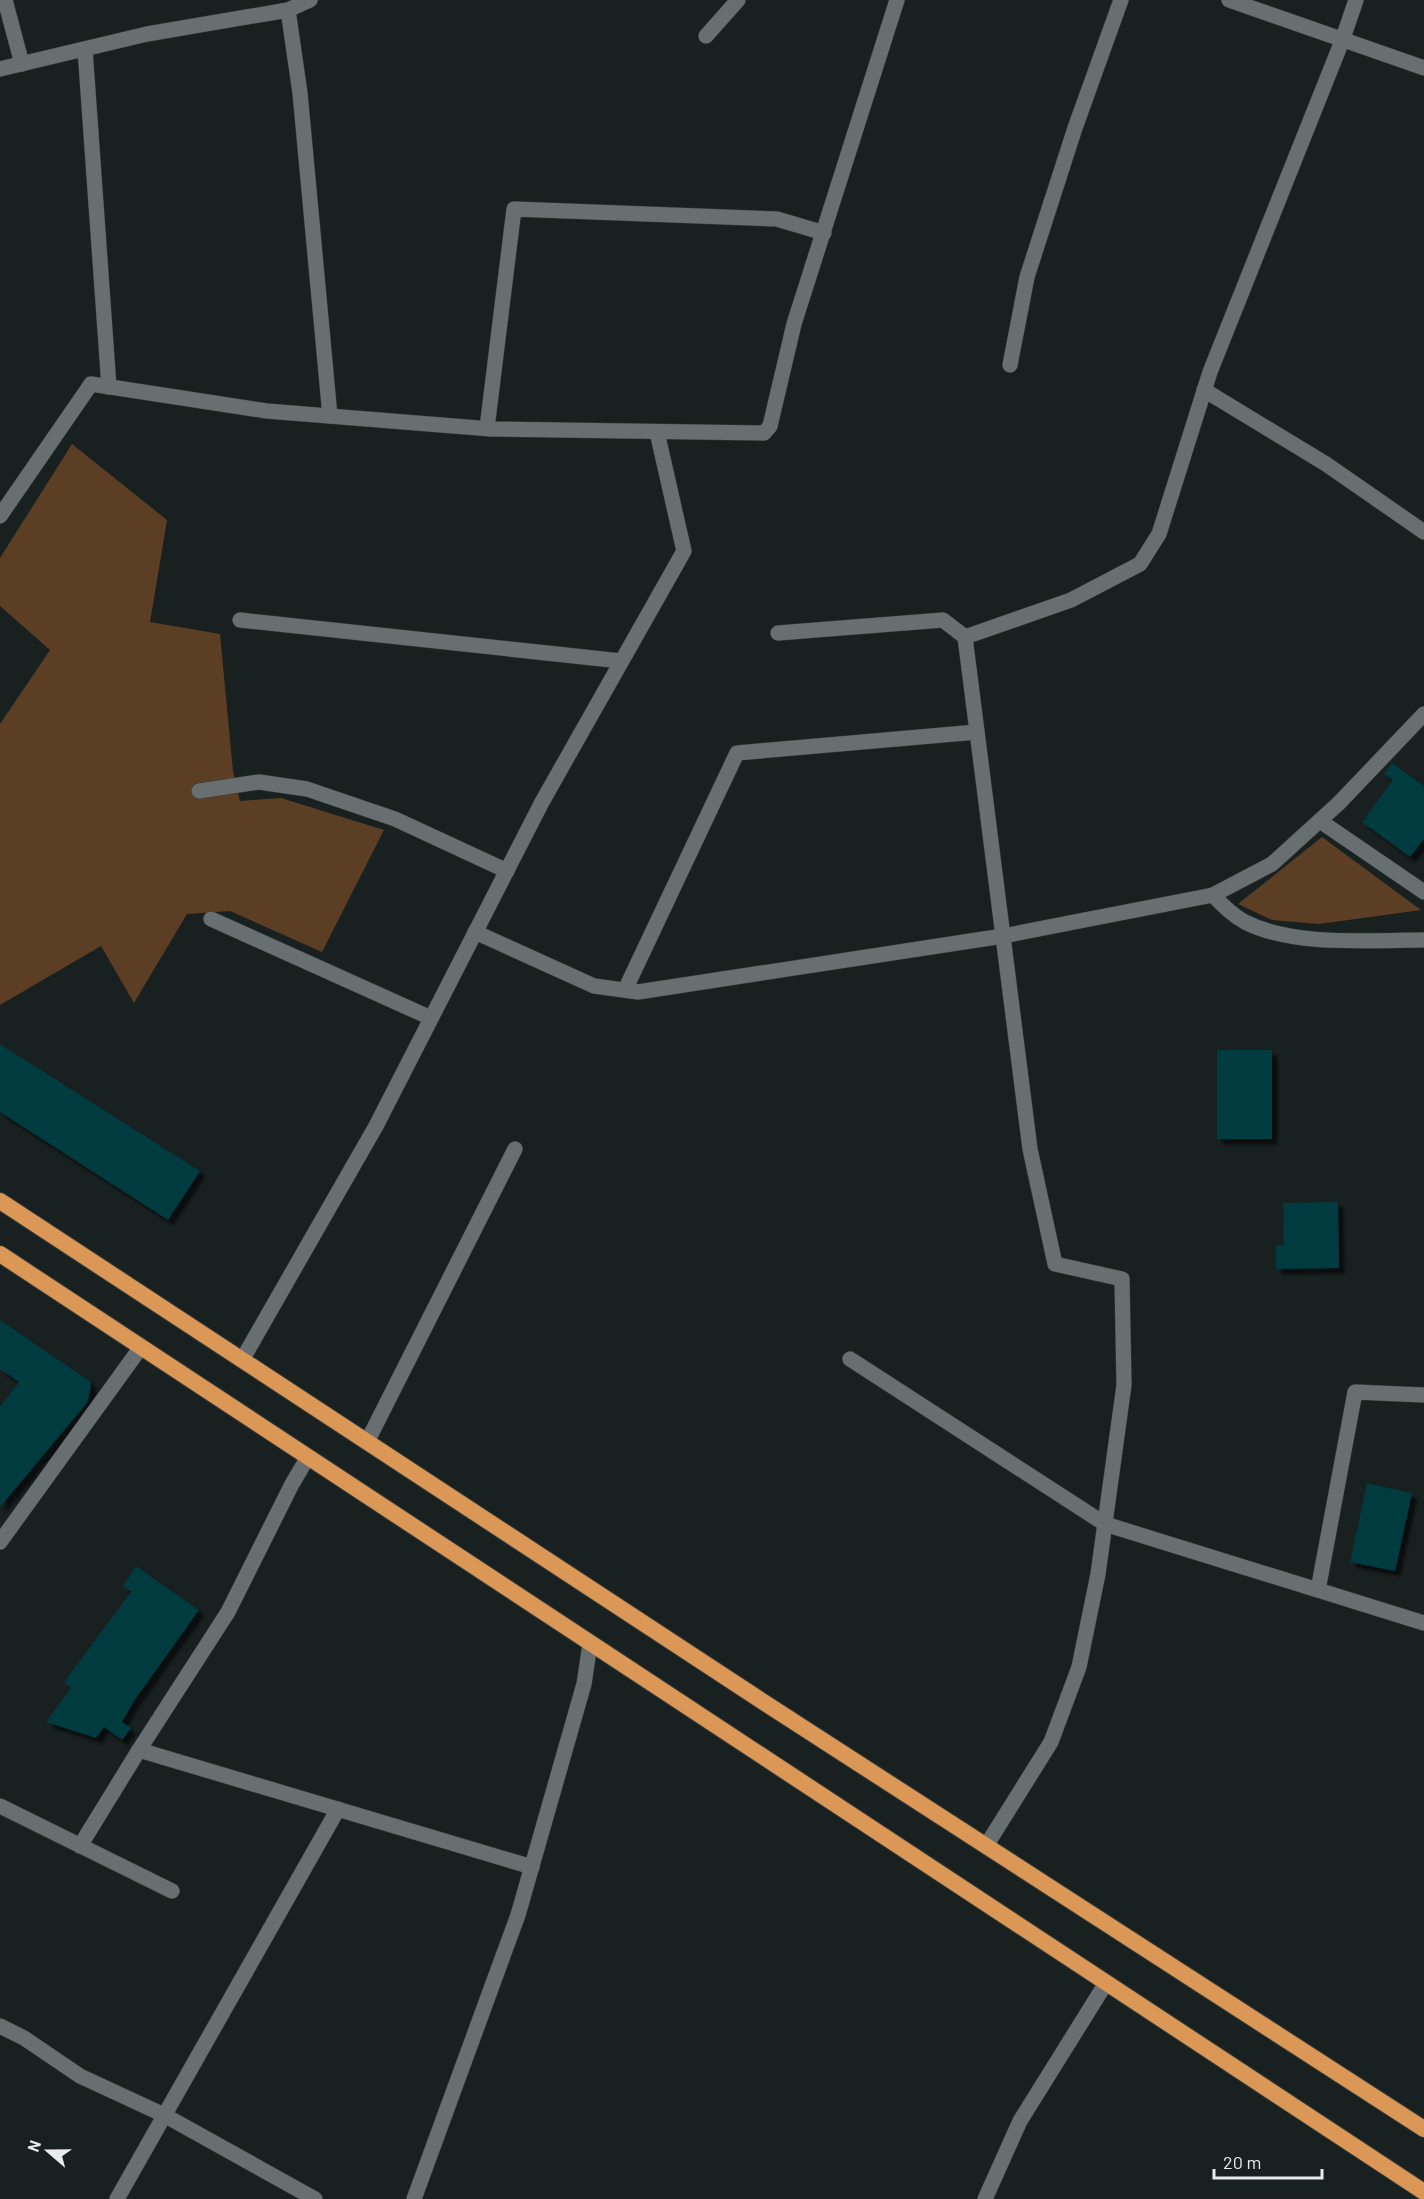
<svg xmlns="http://www.w3.org/2000/svg" width="1424" height="2199" viewBox="0 0 1424 2199" font-family="Barlow,sans-serif">
  <defs>
    <filter id="shadow"><feDropShadow dx="5.5" dy="5.5" stdDeviation="1.5" flood-color="#0009"/></filter>
  </defs>
  <rect width="100%" height="100%" fill="#192020"/>
  <g fill="#5c3e24">
    <polygon points="72,444 167,520 150,622 220,634 233,771 240,801 281,798 384,830 322,952 230,911 187,914 134,1003 101,946 0,1005 0,724 50,650 0,606 0,558"/>
    <polygon points="1322,837 1421,910 1319,924 1272,920 1238,904"/>
  </g>
  <g fill="#063a3f" filter="url(#shadow)">
    <polygon points="1392,763 1424,786 1424,839 1410,857 1362,822 1393,780 1384,774"/>
    <polygon points="0,1044 200,1171 168,1220 0,1112"/>
    <rect x="1217" y="1050" width="55" height="89"/>
    <polygon points="1338,1202 1339,1268 1276,1269 1276,1245 1284,1245 1283,1203"/>
    <polygon points="0,1320 91,1382 90,1392 87,1403 0,1507 0,1407 19,1382 0,1369"/>
    <polygon points="1367,1483 1412,1493 1395,1571 1350,1562"/>
    <polygon points="136,1566 199,1610 134,1701 122,1722 131,1728 122,1740 104,1727 96,1738 46,1722 71,1688 64,1682 131,1592 123,1586"/>
  </g>
  <g fill="none" stroke-linecap="round" stroke-linejoin="round">
    <defs>
      <polyline id="service" points="0,2026 24,2038 80,2076 164,2115"/>
      <g id="minor">
        <polyline points="5,0 22,64"/>
        <polyline points="1229,0 1424,68"/>
        <polyline points="288,10 300,93 330,416"/>
        <polyline points="706,36 738,0"/>
        <polyline points="85,49 109,387"/>
        <polyline points="1010,365 1027,277 1075,128 1121,0"/>
        <polyline points="1204,390 1326,464 1424,532"/>
        <polyline points="487,428 514,209 777,219 824,233"/>
        <polyline points="0,516 91,384 267,411 491,429 764,433 770,426 794,324 897,0"/>
        <polyline points="240,620 621,661"/>
        <polyline points="778,633 943,620 965,637 1030,1149 1055,1264 1122,1279 1124,1385 1098,1574 1079,1667 1051,1742 986,1846"/>
        <polyline points="965,637 1071,600 1140,564 1159,534 1210,372 1342,41 1356,0"/>
        <polyline points="199,791 259,782 307,789 395,819 507,871"/>
        <polyline points="1320,821 1424,892"/>
        <path d="M1213,895C1222,905 1232,915 1245,922C1294,947 1369,940 1424,940"/>
        <polyline points="211,919 431,1018"/>
        <polyline points="475,932 594,986 638,992 1003,936 1213,895 1272,864 1339,803 1424,714"/>
        <polyline points="625,990 737,753 977,732"/>
        <polyline points="850,1359 1105,1524 1424,1623"/>
        <polyline points="242,1360 376,1126 542,802 684,551 657,432"/>
        <polyline points="367,1442 515,1149"/>
        <polyline points="308,1457 292,1484 228,1612 139,1750 532,1867"/>
        <polyline points="0,1542 141,1347"/>
        <polyline points="1318,1590 1355,1392 1424,1395"/>
        <polyline points="0,1806 172,1891"/>
        <polyline points="80,1846 139,1750"/>
        <polyline points="164,2115 315,2199"/>
        <polyline points="117,2199 338,1809"/>
        <polyline points="414,2199 518,1915 584,1684 590,1644"/>
        <polyline points="985,2199 1020,2121 1106,1983"/>
      </g>
      <polyline id="tertiary" points="0,69 147,34 288,10 310,0"/>
      <g id="trunk">
        <polyline points="0,1201 768,1705 1424,2129"/>
        <polyline points="0,1254 1424,2192"/>
      </g>
    </defs>
    <use href="#service" stroke="#373c3c" stroke-width="16"/>
    <use href="#minor" stroke="#373c3c" stroke-width="16"/>
    <use href="#tertiary" stroke="#373c3c" stroke-width="16"/>
    <use href="#trunk" stroke="#373c3c" stroke-width="18"/>
    <use href="#service" stroke="#676f70" stroke-width="15"/>
    <use href="#minor" stroke="#676f70" stroke-width="15"/>
    <use href="#tertiary" stroke="#676f70" stroke-width="15"/>
    <use href="#trunk" stroke="#db9755" stroke-width="16"/>
  </g>
  <g transform="translate(48 2151) rotate(290)" stroke="#192020" stroke-width="4.5" paint-order="stroke">
  <path d="M0-4.5L10 22L0 15L-10 22Z" fill="#e7ebec"/>
  <text y="-9" font-size="16" font-weight="bold" text-anchor="middle" fill="#e7ebec">N</text>
  </g>
  <path d="M1214 2169v9h108v-9" fill="none" stroke="#e7ebec" stroke-width="3"/>
  <text x="1223" y="2169" font-size="18" fill="#e7ebec" stroke="#192020" stroke-width="4.5" paint-order="stroke">20 m</text>
</svg>
